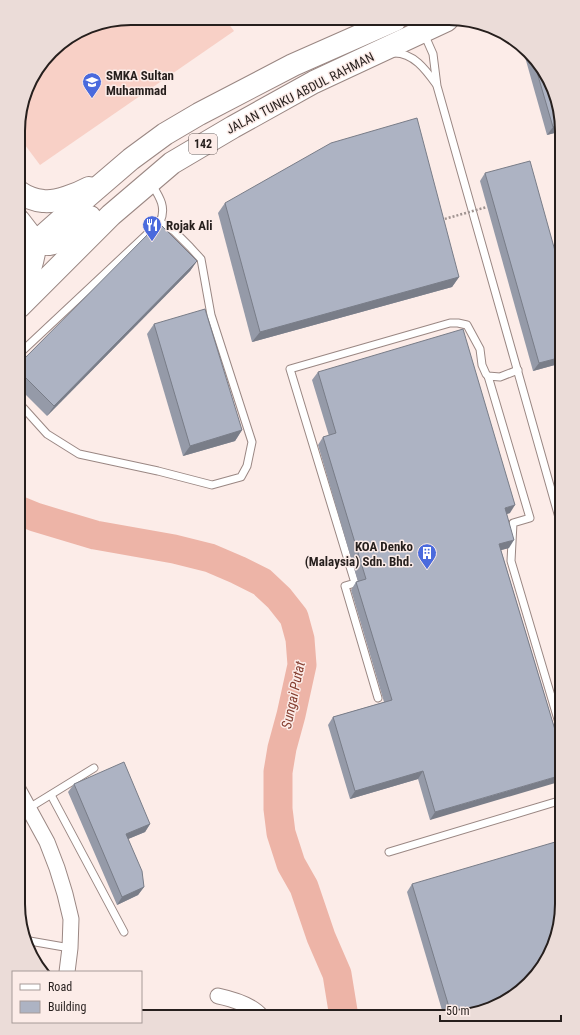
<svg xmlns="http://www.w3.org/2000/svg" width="580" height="1035" viewBox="0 0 580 1035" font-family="'Roboto Condensed',sans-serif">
  <rect width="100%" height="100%" fill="#fcece8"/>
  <polygon fill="#f8d0c6" points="131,18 225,19 234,31 40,165 19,137 19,116 30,81 56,46 88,27"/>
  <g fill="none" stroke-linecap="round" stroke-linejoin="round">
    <polyline stroke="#edb4a7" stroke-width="29" points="18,510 35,517 95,535 174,549 210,558 238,570 262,582 279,598 294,617 300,639 302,665 291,715 282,748 278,772 278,809 281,833 291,864 304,887 321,937 337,974 344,1017"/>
    <defs>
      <g id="lane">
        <polyline points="418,20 433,54 437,86 562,528"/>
        <path d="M393,53C413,52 426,70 436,84"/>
        <path d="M19,354L160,222C167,207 159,196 151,183"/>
        <polyline points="488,376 530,518 513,523 511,561 562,733"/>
        <polyline points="19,403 47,434 79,454 158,471 212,485 241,477 247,466 252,442 211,315 201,259 190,247 174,231 160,222"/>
        <polyline points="378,698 345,586 355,583 290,369 450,323 458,323 467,325 480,349 482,365 486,374 488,376 500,377 518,370"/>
        <polyline points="51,795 124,932"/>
        <polyline points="29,808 94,768"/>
        <polyline points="389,852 562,800"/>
        <polyline points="24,940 70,948"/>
      </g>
      <g id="street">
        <polyline points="18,789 47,842 57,868 65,894 71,919 70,948 67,972"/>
        <path d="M218,996C232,999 252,1005 261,1016"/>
      </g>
      <polyline id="secondary" points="19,220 36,242"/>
      <g id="primary">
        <path d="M19,192C26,197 34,200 43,201C55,203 78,194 89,188"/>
        <path d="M36,242C40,243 45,244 49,244C67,242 77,228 90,217"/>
        <polyline points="19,260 36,242 89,195 131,159 165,134 199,114 293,65 395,20"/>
        <path d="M19,290C30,275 33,260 36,242"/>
        <polyline points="19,307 111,215 172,163 233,127 314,82 447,20"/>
      </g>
    </defs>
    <use href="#lane" stroke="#9a8783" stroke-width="9"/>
    <use href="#street" stroke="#9a8783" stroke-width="17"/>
    <use href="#secondary" stroke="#9a8783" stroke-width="23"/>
    <use href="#primary" stroke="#9a8783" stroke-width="24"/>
    <use href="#lane" stroke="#fff" stroke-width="7"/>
    <use href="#street" stroke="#fff" stroke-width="15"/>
    <use href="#secondary" stroke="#fff" stroke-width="21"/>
    <use href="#primary" stroke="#fff" stroke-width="22"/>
    <polyline stroke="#9f9390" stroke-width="2.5" stroke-dasharray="2 2" stroke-linecap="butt" points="441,220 487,207"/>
  </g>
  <g fill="#959aa8">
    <polygon points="528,53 556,94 562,131 547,135 525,57"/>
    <polygon points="562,150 562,190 554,159 559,151"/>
    <polygon points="485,173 562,363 533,371 480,181"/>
    <polygon points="225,203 459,277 452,287 252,342 218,213"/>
    <polygon points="197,261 190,271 47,416 19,388 19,364"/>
    <polygon points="154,324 242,430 235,441 183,456 147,334"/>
    <polygon points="318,372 510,513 507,514 509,548 501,550 562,753 430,820 418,779 350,799 328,725 333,717 384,702 351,590 356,582 358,582 318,445 323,437 329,436 312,380"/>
    <polygon points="74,784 150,824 145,832 128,839 144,887 138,895 117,905 68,792"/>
    <polygon points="412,884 486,1011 449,1017 444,1017 407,892"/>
  </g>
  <g fill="#797d88">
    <polygon points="561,125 562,131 547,135 553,127"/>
    <polygon points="197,261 190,271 47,416 54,406"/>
    <polygon points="459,277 452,287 252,342 260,332"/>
    <polygon points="562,357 562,363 533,371 539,363"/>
    <polygon points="242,430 235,441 183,456 190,446"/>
    <polygon points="515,505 510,513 499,516 505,508"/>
    <polygon points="514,540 509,548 494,552 499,544"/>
    <polygon points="423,771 418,779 350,799 355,791"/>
    <polygon points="562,775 562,781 430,820 435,812"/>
    <polygon points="150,824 145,832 121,842 126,834"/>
    <polygon points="144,887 138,895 117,905 122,897"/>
  </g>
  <g fill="#adb3c3" stroke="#797d88">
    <polygon points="534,62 556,94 561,125 553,127"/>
    <polygon points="417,118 459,277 260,332 225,203 331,143"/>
    <polygon points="562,150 562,161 559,151"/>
    <polygon points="530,161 562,276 562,357 539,363 485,173"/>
    <polygon points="159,223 197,261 54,406 19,371 19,364"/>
    <polygon points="205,309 242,430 190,446 154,324"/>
    <polygon points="463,329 515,505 505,508 514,540 499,544 562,753 562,775 435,812 423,771 355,791 333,717 392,700 356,582 366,579 323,437 336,433 318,372"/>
    <polygon points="124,762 150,824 126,834 142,871 144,887 122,897 74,784"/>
    <polygon points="562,840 562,912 539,973 486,1011 452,1017 412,884"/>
  </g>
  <defs>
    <symbol id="school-pin" viewBox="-11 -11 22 30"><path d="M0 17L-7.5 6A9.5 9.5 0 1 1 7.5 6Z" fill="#4a6add" stroke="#fcece8"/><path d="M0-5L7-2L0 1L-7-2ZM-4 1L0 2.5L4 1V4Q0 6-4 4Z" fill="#fff"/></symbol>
    <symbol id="restaurant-pin" viewBox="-11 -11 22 30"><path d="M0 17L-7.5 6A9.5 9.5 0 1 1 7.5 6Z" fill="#4a6add" stroke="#fcece8"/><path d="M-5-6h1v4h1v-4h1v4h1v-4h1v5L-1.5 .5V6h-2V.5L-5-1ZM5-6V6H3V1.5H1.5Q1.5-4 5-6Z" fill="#fff"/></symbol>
    <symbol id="building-pin" viewBox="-11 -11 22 30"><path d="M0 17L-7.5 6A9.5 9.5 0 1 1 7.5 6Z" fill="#4a6add" stroke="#fcece8"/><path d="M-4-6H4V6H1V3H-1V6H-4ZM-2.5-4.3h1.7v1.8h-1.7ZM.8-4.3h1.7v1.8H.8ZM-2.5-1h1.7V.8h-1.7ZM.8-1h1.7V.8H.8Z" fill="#fff"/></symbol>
  </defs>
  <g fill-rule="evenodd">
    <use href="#school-pin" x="81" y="71" width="22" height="30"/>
    <use href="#restaurant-pin" x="141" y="214" width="22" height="30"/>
    <use href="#building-pin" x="416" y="542" width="22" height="30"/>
  </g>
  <g text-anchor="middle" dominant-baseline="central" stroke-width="3" stroke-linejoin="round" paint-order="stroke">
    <rect fill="#fcece8" stroke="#665c5a" stroke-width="1" x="189" y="134" width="28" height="20" rx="3"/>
    <g font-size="12" font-weight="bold" fill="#261f1d">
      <text x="203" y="144">142</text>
    </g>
    <g font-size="13" font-weight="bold" fill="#261f1d" stroke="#fcece8" text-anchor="start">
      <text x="106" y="75">SMKA Sultan<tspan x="106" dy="15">Muhammad</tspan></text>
      <text x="166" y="225">Rojak Ali</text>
      <text x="413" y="546" text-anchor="end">KOA Denko<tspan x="413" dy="15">(Malaysia) Sdn. Bhd.</tspan></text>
    </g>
    <g font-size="13" fill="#261f1d" stroke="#fcece8">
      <text transform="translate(300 93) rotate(-27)">JALAN TUNKU ABDUL RAHMAN</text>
    </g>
    <g font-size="14" font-style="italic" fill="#853f31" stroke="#fcece8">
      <text transform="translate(293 695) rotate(-78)">Sungai Putat</text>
    </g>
  </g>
  <path d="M0 0H580V1035H0ZM131 25H449A106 106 0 0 1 555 131V904A106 106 0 0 1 449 1010H131A106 106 0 0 1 25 904V131A106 106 0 0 1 131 25Z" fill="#ebdcd8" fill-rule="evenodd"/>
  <path fill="none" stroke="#261f1d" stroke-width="2" d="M131 25H449A106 106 0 0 1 555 131V904A106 106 0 0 1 449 1010H131A106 106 0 0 1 25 904V131A106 106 0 0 1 131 25Z"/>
  <rect x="12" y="971" width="130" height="52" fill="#fcece8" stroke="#a69a97"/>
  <rect x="20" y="984" width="20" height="6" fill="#ffffff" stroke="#a69a97"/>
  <text x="48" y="991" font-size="12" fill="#261f1d">Road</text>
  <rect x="20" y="1001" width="20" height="12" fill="#adb3c3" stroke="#a69a97"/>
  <text x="48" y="1011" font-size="12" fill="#261f1d">Building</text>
  <path d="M440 1015v6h121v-6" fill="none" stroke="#261f1d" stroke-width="2"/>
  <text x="446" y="1015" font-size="12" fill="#261f1d" stroke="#fcece8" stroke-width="3" paint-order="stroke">50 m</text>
</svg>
